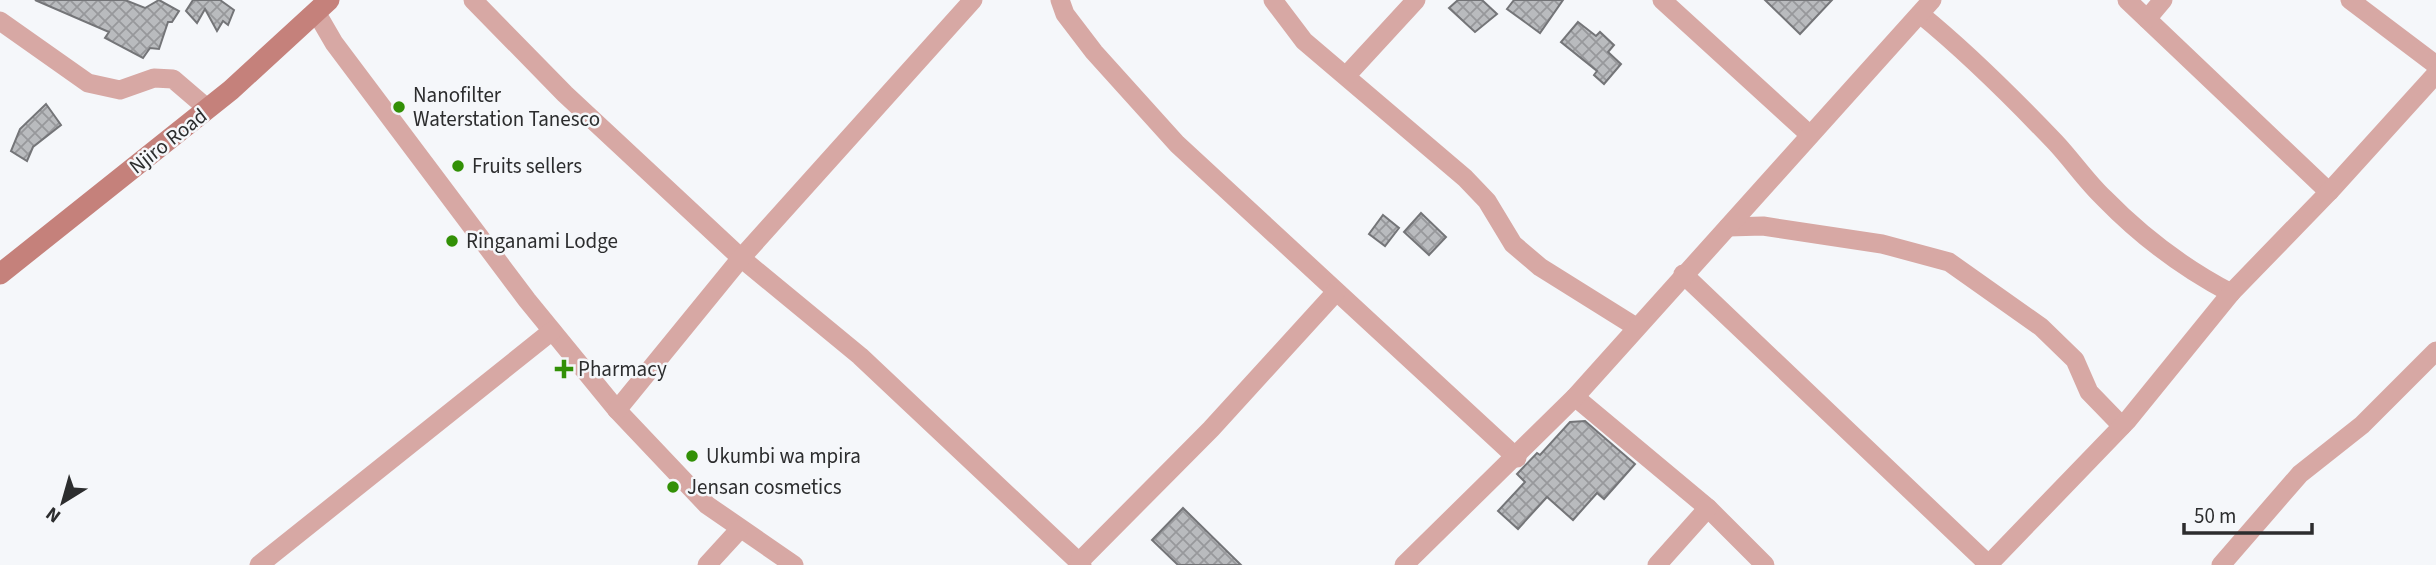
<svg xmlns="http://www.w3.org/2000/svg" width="2436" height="565" viewBox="0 0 2436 565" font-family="'Source Sans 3',sans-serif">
  <defs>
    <pattern id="building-cross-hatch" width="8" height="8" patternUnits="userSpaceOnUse" patternTransform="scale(1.75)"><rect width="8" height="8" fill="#b9bbbe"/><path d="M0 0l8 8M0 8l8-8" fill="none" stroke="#97989b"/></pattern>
  </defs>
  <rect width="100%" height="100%" fill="#f5f7fa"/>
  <g fill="url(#building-cross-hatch)" stroke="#747578" stroke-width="2">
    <polygon points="35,0 125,0 145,8 159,0 179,11 172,22 168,22 159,49 150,48 143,58 105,38 109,32"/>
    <polygon points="193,0 220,0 234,10 228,25 223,21 217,31 205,9 197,23 186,11"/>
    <polygon points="1458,0 1482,0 1497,14 1475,32 1449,8"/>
    <polygon points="1514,0 1563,0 1540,33 1507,9"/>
    <polygon points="1765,0 1832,0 1800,34"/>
    <polygon points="1578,22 1596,36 1600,32 1614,45 1608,52 1621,64 1604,84 1594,75 1597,71 1561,42"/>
    <polygon points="46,104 61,125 33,147 27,161 11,151 20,129"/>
    <polygon points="1421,213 1446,237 1429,255 1404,232"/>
    <polygon points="1383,215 1399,228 1385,246 1369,234"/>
    <polygon points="1585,421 1635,464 1604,499 1597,493 1573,520 1547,497 1518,529 1498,511 1525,482 1517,474 1537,453 1540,455 1570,422"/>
    <polygon points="1183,508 1241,565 1178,565 1152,540"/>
  </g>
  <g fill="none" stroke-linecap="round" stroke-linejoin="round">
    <g stroke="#d7a8a4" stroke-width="19">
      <polyline points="473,0 565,94 741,258 860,356 1082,565"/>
      <polyline points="1060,0 1065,14 1094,52 1177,144 1517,458"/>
      <polyline points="1273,0 1304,41 1465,178 1487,201 1513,244 1540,267 1636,327"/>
      <polyline points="1662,0 1810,135"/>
      <polyline points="2127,0 2329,192"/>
      <polyline points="2350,0 2436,65"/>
      <polyline points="316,12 334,43 527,300 617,410 707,505 794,565"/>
      <path d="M1920,14C1968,53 2012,97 2055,142C2072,160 2086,181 2104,198C2142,237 2183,268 2231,293"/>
      <polyline points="2147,19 2163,0"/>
      <polyline points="0,21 88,83 120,90 154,78 173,79 208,109"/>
      <polyline points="1346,76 1416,0"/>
      <polyline points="1728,227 1763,226 1882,244 1949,262 2041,327 2075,360 2089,392 2122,426"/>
      <polyline points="1683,274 1989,565"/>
      <polyline points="1575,397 1708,508 1765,565"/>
      <polyline points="617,410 741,258 973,0"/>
      <polyline points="1079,562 1211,429 1336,292"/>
      <polyline points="1989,564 2127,421 2231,293 2329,192 2436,74"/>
      <polyline points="259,565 552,331"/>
      <polyline points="707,565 739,530"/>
      <polyline points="1404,565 1575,397 1932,0"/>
      <polyline points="1657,565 1708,508"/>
      <polyline points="2221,565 2300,474 2362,425 2436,351"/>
    </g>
    <polyline stroke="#c5817b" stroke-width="21" points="0,274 231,90 329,0"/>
  </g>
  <g fill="#329006" stroke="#f5f7fa" stroke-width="2.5">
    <circle cx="399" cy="107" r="7"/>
    <circle cx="458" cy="166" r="7"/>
    <circle cx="452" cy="241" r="7"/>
    <path d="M560.5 358.5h7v7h7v7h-7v7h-7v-7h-7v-7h7z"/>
    <circle cx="692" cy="456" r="7"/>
    <circle cx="673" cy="487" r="7"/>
  </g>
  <g text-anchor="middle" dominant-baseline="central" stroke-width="5" stroke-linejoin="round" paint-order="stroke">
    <g font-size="21" fill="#2c2d2e" stroke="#f5f7fa" text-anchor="start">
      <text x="413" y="95">Nanofilter<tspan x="413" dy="24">Waterstation Tanesco</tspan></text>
      <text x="472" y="166">Fruits sellers</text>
      <text x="466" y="241">Ringanami Lodge</text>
      <text x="578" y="369">Pharmacy</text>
      <text x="706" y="456">Ukumbi wa mpira</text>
      <text x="687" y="487">Jensan cosmetics</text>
    </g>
    <g font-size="21" fill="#2c2d2e" stroke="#f5f7fa">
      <text transform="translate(168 141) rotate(-38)">Njiro Road</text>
    </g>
  </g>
  <g transform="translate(63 502) rotate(217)" stroke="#f5f7fa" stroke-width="5" paint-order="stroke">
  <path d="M0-5L12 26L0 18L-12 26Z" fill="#2c2d2e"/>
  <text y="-10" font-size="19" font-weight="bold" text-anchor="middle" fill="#2c2d2e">N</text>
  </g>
  <path d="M2184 523v10h128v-10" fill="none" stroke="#2c2d2e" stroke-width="3.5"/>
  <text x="2194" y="523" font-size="21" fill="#2c2d2e" stroke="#f5f7fa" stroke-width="5" paint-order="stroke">50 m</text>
</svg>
